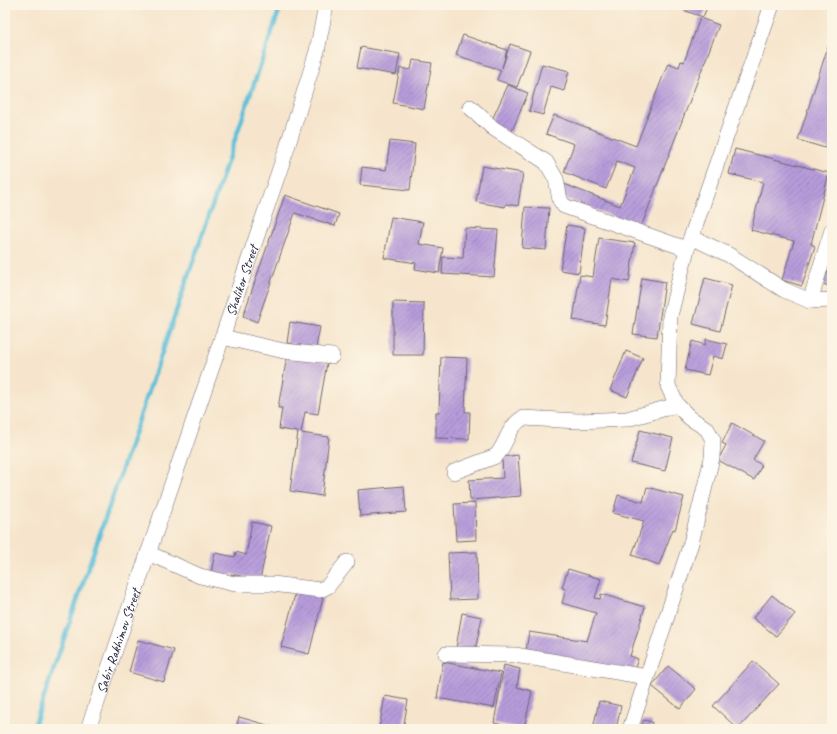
<svg xmlns="http://www.w3.org/2000/svg" width="837" height="734" viewBox="0 0 837 734" font-family="Caveat,sans-serif">
  <defs>
    <pattern id="building-hatch" width="6" height="6" patternUnits="userSpaceOnUse"><rect width="6" height="6" fill="#b79cdb"/><path d="M-1 1l2-2M0 6l6-6M5 7l2-2" fill="none" stroke="#947fb3"/></pattern>
  </defs>
  <rect width="100%" height="100%" fill="#fcf5e5"/>
  <filter id="ink" filterUnits="userSpaceOnUse"><feTurbulence type="fractalNoise" baseFrequency=".025" numOctaves="2"/><feDisplacementMap in="SourceGraphic" scale="8" xChannelSelector="R" yChannelSelector="G"/><feConvolveMatrix kernelMatrix="1 2 1 2 8 2 1 2 1" color-interpolation-filters="sRGB"/></filter>
  <filter id="wash" filterUnits="userSpaceOnUse"><feTurbulence type="fractalNoise" baseFrequency=".012" numOctaves="4" result="noise"/><feDisplacementMap in="SourceGraphic" scale="16" xChannelSelector="R" yChannelSelector="G"/><feGaussianBlur stdDeviation="0.9" result="paint"/><feColorMatrix in="noise" values="0 0 0 0 0 0 0 0 0 0 0 0 0 0 0 0 0 1.4 0 .05"/><feComposite in="paint" operator="in"/></filter>
  <g filter="url(#wash)">
    <rect width="100%" height="100%" fill="#f6e5cc"/>
    <g fill="none" stroke-linecap="round" stroke-linejoin="round">
      <polyline stroke="#5bbfd9" stroke-width="4.5" points="33,729 281,5"/>
    </g>
    <g id="blocks">
      <g fill="url(#building-hatch)">
        <polygon points="685,5 708,5 703,17 683,10"/>
        <polygon points="700,18 719,25 641,227 559,196 564,184 620,206 635,168 617,161 606,189 564,172 574,144 546,134 554,115 636,146 668,63 679,67 681,61 684,62"/>
        <polygon points="832,34 832,150 798,140"/>
        <polygon points="463,35 507,50 502,68 510,44 530,51 517,87 497,80 501,70 456,55"/>
        <polygon points="361,47 400,54 396,75 357,68"/>
        <polygon points="413,60 432,63 424,109 393,103 400,68 411,70"/>
        <polygon points="542,64 569,71 564,91 551,87 543,115 529,111"/>
        <polygon points="508,85 528,93 511,133 490,124"/>
        <polygon points="390,141 415,144 410,190 360,185 362,167 386,170"/>
        <polygon points="735,149 829,173 811,244 815,246 802,286 782,280 794,241 751,230 763,182 729,174"/>
        <polygon points="482,166 523,173 518,206 506,204 505,207 476,202"/>
        <polygon points="285,195 339,214 335,226 295,213 257,322 243,316"/>
        <polygon points="525,207 549,208 546,250 522,248"/>
        <polygon points="391,217 423,222 419,244 443,248 439,273 415,269 416,263 384,258"/>
        <polygon points="567,225 585,228 579,273 560,270"/>
        <polygon points="465,228 498,230 494,277 442,274 443,257 463,258"/>
        <polygon points="599,238 635,243 629,282 612,279 605,325 573,320 580,275 593,277"/>
        <polygon points="832,259 832,287 823,284"/>
        <polygon points="642,278 665,282 657,337 633,334"/>
        <polygon points="705,278 732,285 720,331 693,324"/>
        <polygon points="393,302 424,303 423,355 393,355"/>
        <polygon points="290,322 320,327 316,348 287,343"/>
        <polygon points="706,339 727,344 723,359 713,356 708,375 685,370 692,341 705,345"/>
        <polygon points="626,351 643,358 627,397 610,390"/>
        <polygon points="287,356 327,363 318,414 305,412 301,433 329,437 322,496 290,491 298,432 279,429 282,408 278,408"/>
        <polygon points="441,357 467,358 465,412 470,412 469,439 436,438 436,412 439,412"/>
        <polygon points="732,423 764,441 753,460 762,465 754,480 718,460 726,445 722,443"/>
        <polygon points="640,430 673,438 665,471 631,463"/>
        <polygon points="518,455 521,496 470,500 469,480 503,478 502,457"/>
        <polygon points="404,486 406,512 360,516 358,490"/>
        <polygon points="647,487 684,497 675,530 673,529 659,565 632,555 644,521 613,513 618,495 643,502"/>
        <polygon points="475,503 476,540 456,541 454,504"/>
        <polygon points="252,522 271,526 260,580 231,574 231,577 211,573 215,553 235,557 236,552 246,555"/>
        <polygon points="477,552 478,599 450,600 448,553"/>
        <polygon points="568,569 601,579 595,598 600,599 601,594 645,607 630,656 638,659 634,670 526,651 529,632 587,641 596,613 562,603 566,589 562,588"/>
        <polygon points="296,591 323,598 309,654 281,647"/>
        <polygon points="772,595 795,614 776,636 753,618"/>
        <polygon points="462,613 482,617 475,651 456,648"/>
        <polygon points="138,640 174,650 164,682 129,672"/>
        <polygon points="753,661 779,684 738,729 713,706"/>
        <polygon points="443,662 501,673 494,708 437,698"/>
        <polygon points="504,665 520,669 517,687 532,691 524,729 494,723"/>
        <polygon points="668,666 696,689 680,709 652,686"/>
        <polygon points="385,696 408,700 403,729 379,728"/>
        <polygon points="599,701 621,706 616,729 593,729"/>
        <polygon points="239,717 281,729 236,728"/>
        <polygon points="643,720 652,722 651,729 641,729"/>
      </g>
    </g>
  </g>
  <g filter="url(#ink)">
    <use href="#blocks" fill-opacity="0" stroke="#6c666e" stroke-width="1"/>
    <g fill="none" stroke-linecap="round" stroke-linejoin="round">
      <defs>
        <g id="minor">
          <polyline points="470,107 493,128 546,162 556,179 560,200 564,206 687,249"/>
          <polyline points="691,237 729,255 784,290 810,301 832,300"/>
          <polyline points="810,301 832,230"/>
          <polyline points="222,337 284,351 332,356"/>
          <path d="M454,472L496,456C507,444 508,426 523,418L578,421L627,419L677,405"/>
          <polyline points="148,553 200,576 235,584 273,584 320,590 328,586 347,562"/>
          <polyline points="446,654 515,655 647,677"/>
          <path id="s1" d="M88,729L286,151L317,51L326,5"/>
          <polyline points="630,729 691,543 712,458 713,440 707,429 690,418 677,405 668,386 670,316 687,249 772,5"/>
        </g>
      </defs>
      <use href="#minor" stroke="#6c666e" stroke-width="16"/>
      <use href="#minor" stroke="#fff" stroke-width="15"/>
    </g>
  </g>
  <g text-anchor="middle" dominant-baseline="central" stroke-width="4" stroke-linejoin="round" paint-order="stroke">
    <g font-size="14" fill="#22223b" stroke="#fcf5e5">
      <text stroke="none"><textPath href="#s1" startOffset="474">Shаlikor Street</textPath></text>
      <text stroke="none"><textPath href="#s1" startOffset="93">Sabir Rakhimov Street</textPath></text>
    </g>
  </g>
  <rect width="837" height="734" fill="none" stroke="#fcf5e5" stroke-width="20"/>
</svg>
